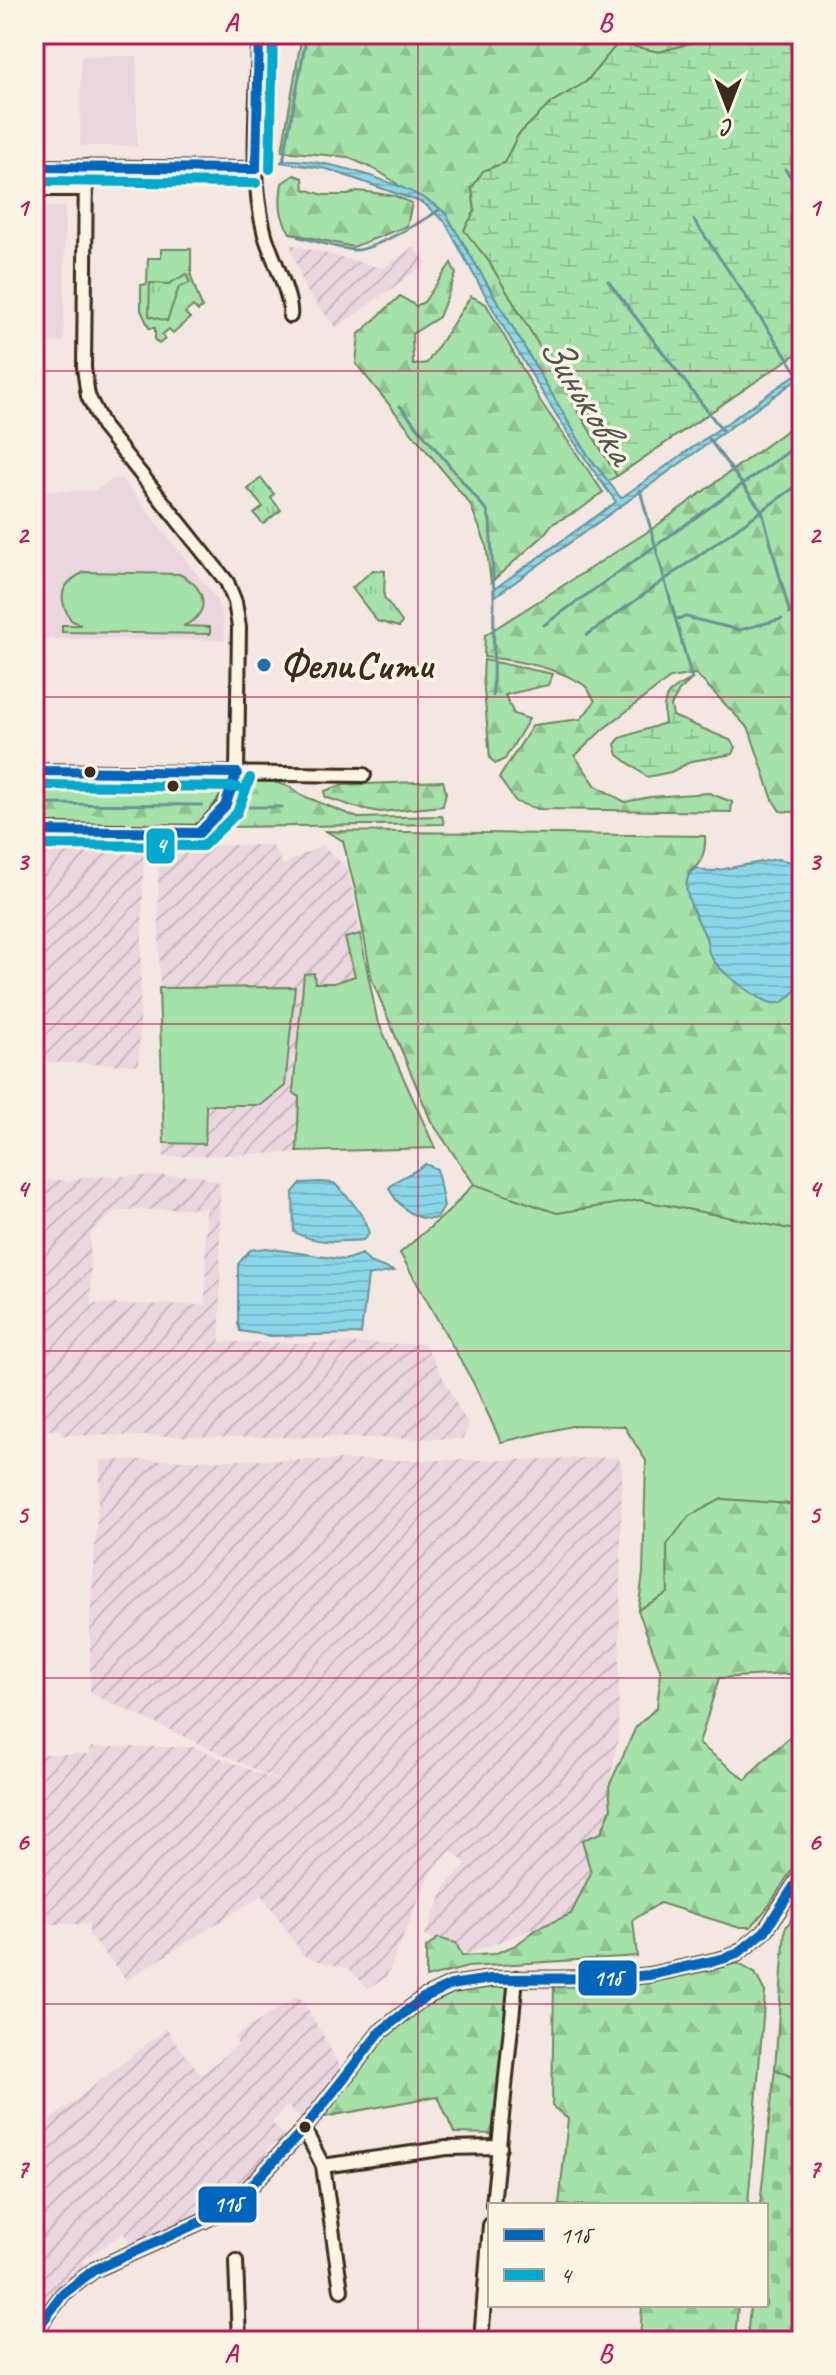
<svg xmlns="http://www.w3.org/2000/svg" width="836" height="2375" viewBox="0 0 836 2375" font-family="Caveat,sans-serif">
  <defs>
    <pattern id="industrial-furrows" width="10" height="10" patternUnits="userSpaceOnUse" patternTransform="scale(2)"><rect width="10" height="10" fill="#ebd6df"/><path d="M-1 1l2-2M0 10L10 0M9 11l2-2" fill="none" stroke="#cab8bf"/></pattern>
    <pattern id="forest-firs" width="22" height="20" patternUnits="userSpaceOnUse" patternTransform="scale(2)"><rect width="22" height="20" fill="#a5e2a9"/><path d="M5 1l3.5 6h-7zM16 11l3.5 6h-7z" fill="#8fc291"/></pattern>
    <pattern id="wetland-marsh" width="20" height="14" patternUnits="userSpaceOnUse" patternTransform="scale(2)"><rect width="20" height="14" fill="#a5e2a9"/><path d="M1 5h8M5 5V1M11 12h8M15 12V8" fill="none" stroke="#8fc291"/></pattern>
    <pattern id="cemetery-stones" width="16" height="16" patternUnits="userSpaceOnUse" patternTransform="scale(2)"><rect width="16" height="16" fill="#a5e2a9"/><path d="M2 7V4a2 2 0 0 1 4 0v3zM10 15v-3a2 2 0 0 1 4 0v3z" fill="#8fc291"/></pattern>
    <pattern id="park-tufts" width="24" height="20" patternUnits="userSpaceOnUse" patternTransform="scale(2)"><rect width="24" height="20" fill="#a5e2a9"/><path d="M3 7l-1-3M5 7V3M7 7l1-3M15 17l-1-3M17 17v-4M19 17l1-3" fill="none" stroke="#8fc291"/></pattern>
    <pattern id="water-rules" width="6" height="5" patternUnits="userSpaceOnUse" patternTransform="scale(2)"><rect width="6" height="5" fill="#8ad7e9"/><path d="M0 2.5h6" fill="none" stroke="#78b9c7"/></pattern>
  </defs>
  <rect width="100%" height="100%" fill="#f4e7e2"/>
  <filter id="ink" filterUnits="userSpaceOnUse"><feTurbulence type="fractalNoise" baseFrequency=".0125" numOctaves="2"/><feDisplacementMap in="SourceGraphic" scale="16" xChannelSelector="R" yChannelSelector="G"/><feConvolveMatrix kernelMatrix="1 2 1 2 8 2 1 2 1" color-interpolation-filters="sRGB"/></filter>
  <g filter="url(#ink)">
    <g fill="#ebd6df">
      <polygon points="81,56 137,56 137,146 80,146"/>
      <polygon points="34,207 65,207 64,342 34,342"/>
      <polygon points="113,479 122,479 215,597 223,619 225,640 34,639 34,491 95,491"/>
    </g>
    <g fill="url(#industrial-furrows)" fill-rule="evenodd">
      <polygon points="290,244 382,268 414,247 427,263 336,328 305,289"/>
      <polygon points="34,843 144,844 139,1065 34,1062"/>
      <polygon points="272,845 283,865 322,845 348,869 377,1019 435,1148 164,1157 160,1024 158,846"/>
      <path d="M199,1175L220,1183V1342L425,1344L469,1427L462,1439L62,1435L61,1430H34V1180H65V1183L85,1177ZM206,1208L205,1305L91,1304L90,1234L116,1211Z"/>
      <polygon points="618,1457 622,1468 618,1737 609,1786 611,1809 601,1833 582,1840 591,1873 571,1914 468,1954 424,1936 448,1883 467,1864 451,1851 430,1873 386,1978 368,1988 349,1969 305,1957 262,1895 127,1980 89,1935 89,1924 34,1924 34,1754 90,1754 90,1747 194,1747 297,1789 90,1693 90,1619 101,1460 511,1460"/>
      <polygon points="297,1997 303,2000 341,2068 340,2077 305,2119 302,2120 287,2106 272,2123 288,2139 283,2144 274,2144 267,2149 264,2165 202,2215 138,2244 130,2243 123,2233 82,2261 86,2266 63,2285 34,2323 34,2150 49,2139 40,2128 166,2029 201,2075 238,2045 234,2037"/>
    </g>
    <g fill="#a5e2a9" stroke="#708664" stroke-width="2">
      <polygon points="161,249 191,249 191,276 202,308 198,311 193,306 185,313 190,318 173,333 169,329 162,335 165,339 159,344 155,340 155,328 149,328 141,310 141,285 147,284 148,258 161,258"/>
      <path d="M85,572L179,574C206,586 213,614 183,626L210,627V634L62,632V625H81L71,620C57,598 60,583 85,572Z"/>
      <polygon points="360,934 377,1019 435,1148 297,1152 299,1097 293,1092 304,974 314,973 315,983 334,983 355,976 345,938"/>
      <polygon points="295,987 285,1086 261,1105 206,1105 205,1144 164,1143 159,988"/>
      <polygon points="474,1184 557,1213 639,1200 796,1230 802,1260 802,1505 722,1499 667,1545 668,1593 638,1610 643,1574 646,1461 624,1426 576,1425 501,1442 474,1384 400,1253 448,1212"/>
    </g>
    <g fill="url(#forest-firs)" stroke="#708664" stroke-width="2">
      <polygon points="302,34 707,34 699,41 659,52 618,43 586,82 552,102 518,135 504,163 483,171 472,188 475,211 465,230 488,260 617,476 608,481 587,454 446,214 436,205 404,189 380,172 348,157 282,151"/>
      <path d="M294,175L303,178L304,189L324,195H348L357,191L368,192L395,196L412,203L407,226L353,247L290,233C279,216 279,202 282,183Z"/>
      <polygon points="451,263 456,274 439,317 412,334 413,365 427,363 471,296 486,304 541,402 603,492 581,509 552,524 542,537 491,582 486,544 470,504 356,364 359,334 400,296 416,306 424,302"/>
      <path d="M802,419V813L780,811L773,800L749,729L696,674L670,678L602,730L575,756L596,786L625,802L650,797L709,793L732,802L731,812L538,809L516,802L499,778L533,725L581,719L595,701C591,695 589,689 584,685C557,667 515,660 484,657L485,635L652,529Z"/>
      <polygon points="484,660 553,674 548,685 505,695 514,714 529,719 505,759 495,764 490,758 483,678"/>
      <polygon points="259,778 288,786 301,795 358,818 442,816 444,824 227,827 225,818 243,781"/>
      <polygon points="34,780 143,781 158,785 217,782 221,795 201,821 194,825 34,823"/>
      <polygon points="443,781 446,792 443,806 380,812 355,807 325,797 325,791 341,785"/>
      <path d="M326,831L705,836C706,850 702,865 689,872C683,896 697,915 706,938C711,951 712,961 723,971C738,984 755,993 772,1003L798,983L802,977V1260L796,1230L639,1200L557,1213L474,1184L431,1121L372,980L356,893L343,841Z"/>
      <polygon points="722,1499 802,1505 802,1673 719,1678 699,1744 746,1780 759,1765 802,1726 802,1854 768,1907 751,1927 737,1927 660,1903 633,1920 637,1956 468,1967 426,1978 426,1948 438,1938 456,1943 462,1956 494,1954 516,1945 538,1928 571,1914 591,1873 582,1840 601,1833 611,1809 609,1786 636,1727 657,1707 661,1672 638,1610 668,1593 667,1545 689,1516"/>
      <polygon points="802,1903 802,2082 775,2069 785,1929"/>
      <polygon points="737,1963 755,1973 765,1992 748,2205 559,2205 568,2119 552,2106 554,1984 623,1984"/>
      <path d="M508,1986L493,2134L454,2133L438,2096L324,2117C352,2080 386,2022 428,2001C453,1990 482,1988 508,1986Z"/>
      <polygon points="642,2305 738,2305 735,2341 640,2341"/>
    </g>
    <g fill="url(#wetland-marsh)" stroke="#708664" stroke-width="2">
      <polygon points="707,34 802,34 802,350 617,476 488,260 464,230 475,211 472,188 483,171 504,163 518,135 552,102 586,82 618,43 659,52 698,41"/>
      <path d="M692,679L679,691L671,706L673,716L730,740L736,747L733,754L692,761L671,772L647,777L618,755L615,744L620,738L665,723C661,695 667,692 692,679Z"/>
    </g>
    <polygon fill="url(#cemetery-stones)" stroke="#708664" stroke-width="2" points="775,2069 802,2082 802,2341 747,2341 750,2305 766,2305 766,2205 760,2205"/>
    <g fill="url(#park-tufts)" stroke="#708664" stroke-width="2">
      <polygon points="186,274 190,283 179,287 167,321 149,316 150,283 169,284"/>
      <polygon points="261,478 274,494 271,498 281,510 263,524 254,514 263,507 248,489"/>
      <polygon points="373,570 385,571 384,597 402,622 399,627 377,621 352,588"/>
    </g>
    <g fill="url(#water-rules)" stroke="#6a9298" stroke-width="2">
      <path d="M288,160C328,159 417,186 446,214L587,454L621,498L802,370V376L494,597V589L616,502C551,414 497,318 445,222L423,203L327,169L280,162Z"/>
      <path d="M777,859L792,862L802,868C802,896 802,925 802,953C802,960 804,971 802,977C798,989 787,1006 772,1003C756,999 717,970 710,955C707,950 708,943 706,937C698,919 672,880 697,868L708,872Z"/>
      <path d="M425,1164L437,1169L444,1207L437,1218C416,1223 397,1205 389,1188C400,1175 412,1175 425,1164Z"/>
      <path d="M319,1182L334,1183C348,1197 365,1214 369,1234L363,1240C340,1242 315,1244 294,1232L293,1192L301,1183Z"/>
      <polygon points="266,1248 345,1260 362,1254 369,1262 394,1271 368,1276 361,1334 271,1336 240,1331 238,1324 238,1264 250,1250"/>
    </g>
    <g fill="none" stroke-linecap="round" stroke-linejoin="round">
      <g stroke="#6a9298" stroke-width="3">
        <polyline points="283,162 307,34"/>
        <polyline points="785,169 802,192"/>
        <polyline points="694,220 799,375"/>
        <path d="M299,237C317,241 336,248 354,250C369,252 425,220 439,210"/>
        <polyline points="608,281 722,430"/>
        <polyline points="400,406 487,511 490,521 494,594 493,696"/>
        <polyline points="709,439 762,511 790,614"/>
        <polyline points="640,490 692,679"/>
        <polyline points="676,619 686,617 739,630 782,619"/>
        <polyline points="544,625 802,442"/>
        <polyline points="587,635 802,482"/>
        <polyline points="34,804 202,805"/>
        <polyline points="241,807 282,807"/>
      </g>
      <defs>
        <g id="minor">
          <path d="M259,34C259,100 248,170 265,235C271,256 293,298 290,316"/>
          <polyline points="34,167 256,169"/>
          <polyline points="34,189 85,189"/>
          <polyline points="34,771 364,775"/>
          <polyline points="34,831 199,833 225,806 237,773 239,627 235,602 227,582 104,428 88,396 84,368 86,167"/>
          <polyline points="304,2129 323,2166 341,2290"/>
          <polyline points="323,2166 447,2148 500,2147"/>
          <polyline points="493,2205 516,1978"/>
          <polyline points="236,2261 239,2341"/>
          <polyline points="34,2333 63,2294 94,2270 209,2218 245,2192 304,2129 380,2032 423,1998 451,1985 490,1979 620,1978 649,1975 722,1959 737,1954 765,1931 802,1874"/>
          <polyline points="481,2341 490,2225"/>
        </g>
      </defs>
      <use href="#minor" stroke="#3b2a1e" stroke-width="18"/>
      <use href="#minor" stroke="#fcf5e5" stroke-width="12"/>
      <defs>
        <g id="bus-1">
          <polyline points="34,167 256,169"/>
          <polyline points="256,169 259,34"/>
          <polyline points="34,771 237,773"/>
          <polyline points="34,831 199,833 225,806 237,773"/>
          <polyline points="34,2333 63,2294 94,2270 209,2218 245,2192 304,2129 380,2032 423,1998 451,1985 490,1979 620,1978 649,1975 722,1959 737,1954 765,1931 802,1874"/>
        </g>
        <g id="bus-2">
          <polyline points="270,169 273,34"/>
          <polyline points="34,181 256,183"/>
          <polyline points="34,785 237,787"/>
          <polyline points="34,845 203,846 237,813 250,778"/>
        </g>
      </defs>
      <use href="#bus-1" stroke="#fcf5e5" stroke-width="16"/>
      <use href="#bus-2" stroke="#fcf5e5" stroke-width="16"/>
      <use href="#bus-1" stroke="#0065bd" stroke-width="10"/>
      <use href="#bus-2" stroke="#00a9ce" stroke-width="10"/>
    </g>
  </g>
  <path fill="none" stroke="#c2185b" stroke-width="2" stroke-opacity="0.55" d="M418,34V2341M34,371H802M34,697H802M34,1024H802M34,1351H802M34,1678H802M34,2004H802"/>
  <circle fill="#1f6fb2" stroke="#fcf5e5" stroke-width="3" cx="264" cy="665" r="8"/>
  <g fill="#3b2a1e" stroke="#fcf5e5" stroke-width="3">
    <circle cx="90" cy="772" r="7"/>
    <circle cx="173" cy="786" r="7"/>
    <circle cx="305" cy="2127" r="7"/>
  </g>
  <g text-anchor="middle" dominant-baseline="central" stroke-width="7" stroke-linejoin="round" paint-order="stroke">
    <g font-size="40" font-weight="bold" fill="#3b2a1e" stroke="#fcf5e5" text-anchor="start">
      <text x="280" y="665">ФелиСити</text>
    </g>
    <g font-size="42" font-style="italic" fill="#4f5551" stroke="#fcf5e5">
      <text transform="translate(587 399) rotate(58)">Зиньковка</text>
    </g>
  </g>
  <g stroke="#fcf5e5" stroke-width="3">
    <rect x="145" y="827" width="31" height="38" rx="8" fill="#00a9ce"/>
    <rect x="577" y="1959" width="61" height="38" rx="8" fill="#0065bd"/>
    <rect x="197" y="2185" width="61" height="39" rx="8" fill="#0065bd"/>
  </g>
  <g font-size="22" text-anchor="middle" font-weight="bold" fill="#fff">
    <text x="161" y="853">4</text>
    <text x="607" y="1986">11б</text>
    <text x="227" y="2212">11б</text>
  </g>
  <rect width="836" height="2375" fill="none" stroke="#fcf5e5" stroke-width="88"/>
  <rect x="488" y="2203" width="280" height="104" fill="#fcf5e5" stroke="#afa495" stroke-width="2"/>
  <rect x="504" y="2229" width="40" height="12" fill="#0065bd" stroke="#afa495" stroke-width="2"/>
  <text x="560" y="2243" font-size="24" fill="#3b2a1e">11б</text>
  <rect x="504" y="2269" width="40" height="12" fill="#00a9ce" stroke="#afa495" stroke-width="2"/>
  <text x="560" y="2283" font-size="24" fill="#3b2a1e">4</text>
  <g transform="translate(728 108) rotate(180)" stroke="#fcf5e5" stroke-width="6" paint-order="stroke">
  <path d="M0-6L14 30L0 20L-14 30Z" fill="#3b2a1e"/>
  <text y="-12" font-size="22" font-weight="bold" text-anchor="middle" fill="#3b2a1e">С</text>
  </g>
  <rect x="44" y="44" width="748" height="2287" fill="none" stroke="#c2185b" stroke-width="3"/>
  <g font-size="26" text-anchor="middle" font-weight="bold" fill="#c2185b">
    <text x="231" y="31">A</text>
    <text x="605" y="31">B</text>
    <text x="22" y="216">1</text>
    <text x="814" y="216">1</text>
    <text x="22" y="543">2</text>
    <text x="814" y="543">2</text>
    <text x="22" y="870">3</text>
    <text x="814" y="870">3</text>
    <text x="22" y="1197">4</text>
    <text x="814" y="1197">4</text>
    <text x="22" y="1523">5</text>
    <text x="814" y="1523">5</text>
    <text x="22" y="1850">6</text>
    <text x="814" y="1850">6</text>
    <text x="22" y="2177">7</text>
    <text x="814" y="2177">7</text>
    <text x="231" y="2362">A</text>
    <text x="605" y="2362">B</text>
  </g>
</svg>
